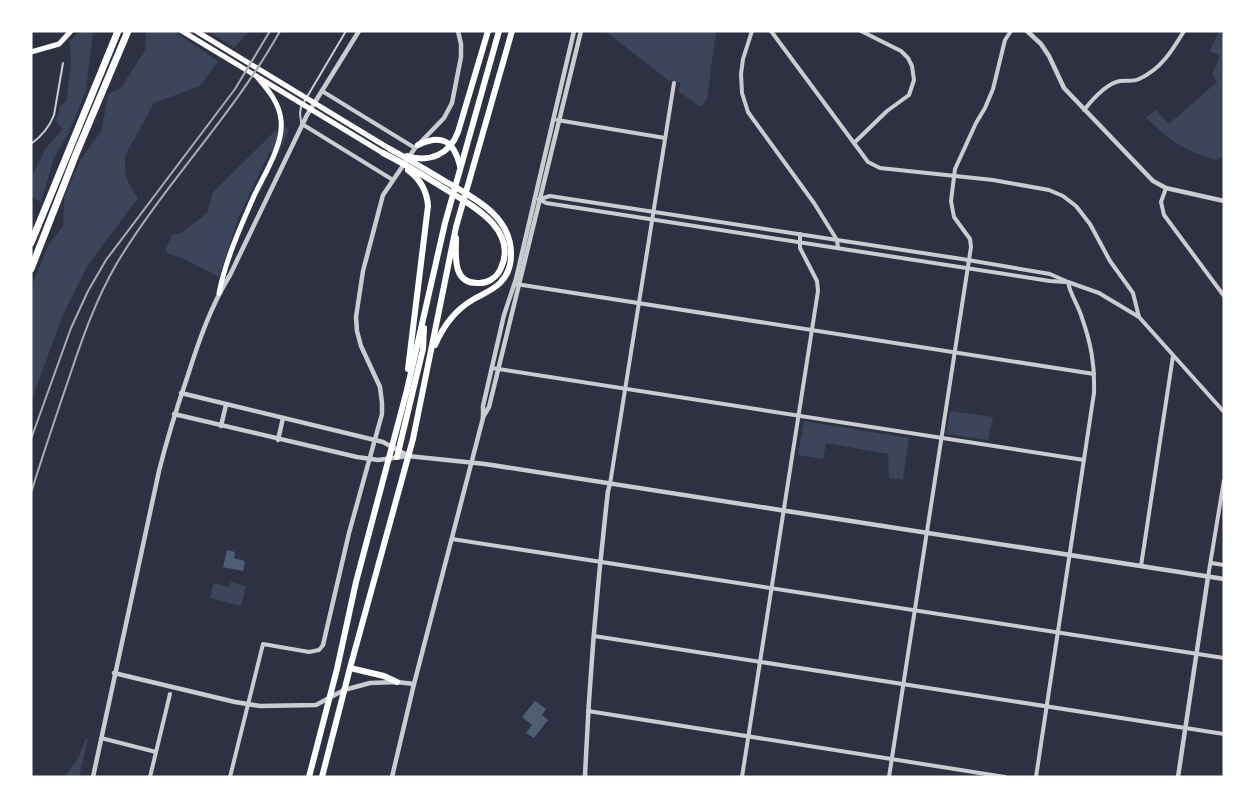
<svg xmlns="http://www.w3.org/2000/svg" width="1255" height="808" viewBox="0 0 1255 808" font-family="'PT Sans Narrow',sans-serif">
  <rect width="100%" height="100%" fill="#2d3142"/>
  <g fill="#3c4559">
    <polygon points="80,31 96,31 93,33 86,91 69,132 54,158 41,202 31,197 31,178 46,148 63,129 56,122 60,105 66,102 71,65 70,41"/>
    <path d="M146,31H174L218,61L200,86L154,103L126,154C123,174 127,182 138,198L88,265L62,317L31,402V320L33,282L49,244L63,226L64,197L81,159L102,130L108,94L121,88L145,50Z"/>
    <polygon points="208,31 249,31 234,48"/>
    <polygon points="605,31 716,31 707,99 701,107 679,92 680,83 668,80"/>
    <path d="M1219,31H1224V156L1217,160C1186,152 1168,140 1146,117L1156,110L1169,124L1217,82L1212,74L1220,56L1210,51Z"/>
    <polygon points="285,127 289,130 278,154 270,151 238,219 219,277 184,259 167,253 166,247 173,234 180,234 207,213 213,192 274,132"/>
    <polygon points="950,411 993,417 988,440 946,434"/>
    <polygon points="804,421 909,438 903,480 889,478 888,454 826,443 823,459 798,455"/>
    <polygon points="231,582 246,586 241,606 210,598 214,583 229,587"/>
    <polygon points="86,739 88,739 79,777 65,777 78,758"/>
  </g>
  <g fill="#4f5d75">
    <polygon points="227,550 235,552 234,558 245,561 243,571 223,567"/>
    <polygon points="535,701 546,709 542,715 548,720 534,738 526,733 532,725 522,717"/>
  </g>
  <g fill="none" stroke-linecap="round" stroke-linejoin="round">
    <g stroke="#caccd0" stroke-width="2">
      <polyline points="301,122 300,113 301,107 346,31"/>
      <path d="M31,144C42,136 49,128 54,115L63,63"/>
    </g>
    <g stroke="#caccd0" stroke-width="4">
      <polyline points="752,31 743,59 741,74 742,93 748,112 814,203 837,240 838,248"/>
      <polyline points="771,31 868,162 880,168 993,180 1049,190 1063,196 1076,206 1090,224 1110,261 1133,293 1139,317"/>
      <polyline points="322,91 415,148"/>
      <path d="M1084,110C1092,100 1107,83 1120,81C1127,80 1133,82 1139,79C1161,69 1172,51 1184,31"/>
      <polyline points="557,120 665,138"/>
      <polyline points="302,124 393,180"/>
      <polyline points="854,143 887,111 909,95 914,80 912,66 908,58 901,51 861,31"/>
      <polyline points="1166,188 1161,202 1164,215 1224,296"/>
      <polyline points="539,199 546,203 1050,281 1065,282"/>
      <polyline points="540,199 550,196 962,259 1050,274 1068,282 1099,293 1139,317 1224,412"/>
      <polyline points="516,284 1094,374"/>
      <polyline points="492,368 1084,460"/>
      <polyline points="610,484 674,83"/>
      <polyline points="452,539 1224,658"/>
      <polyline points="1211,563 1224,565"/>
      <polyline points="1141,566 1173,356"/>
      <polyline points="1208,577 1224,480"/>
      <polyline points="594,636 1224,734"/>
      <polyline points="588,711 1005,777"/>
      <polyline points="101,738 156,752"/>
      <polyline points="150,777 170,694"/>
      <polyline points="230,777 263,644 309,652 319,650 323,645"/>
      <polyline points="742,777 818,291 817,281 800,248 800,234"/>
      <polyline points="889,777 971,247 970,239 954,217 951,201 955,169 976,123 985,108 993,89 1005,40 1011,31"/>
      <path d="M1036,777L1094,393C1095,364 1091,343 1081,315C1077,303 1070,294 1068,282"/>
    </g>
    <g stroke="#caccd0" stroke-width="4.5">
      <polyline points="1027,31 1041,44 1049,56 1064,88 1153,181 1166,188 1224,201"/>
      <polyline points="181,393 383,442 407,455"/>
      <polyline points="174,414 357,457 378,460 408,456 485,464 1224,579"/>
      <polyline points="483,417 489,407 581,31"/>
      <polyline points="221,426 226,405"/>
      <polyline points="278,440 283,418"/>
      <polyline points="323,645 349,533 382,414 382,403 380,387 361,346 357,331 356,317 363,271 383,195 415,148 444,118 452,103 461,57 461,44 458,31"/>
      <polyline points="114,673 235,702 260,706 316,705 344,690 370,683 397,682 414,684"/>
      <path d="M93,777L159,471C167,439 177,407 188,375C199,340 211,306 230,275L307,115L359,31"/>
      <polyline points="392,777 414,684 483,418 483,406 504,315 516,279 574,31"/>
      <path d="M585,777C589,681 597,586 608,491L610,484"/>
      <polyline points="1178,777 1208,577"/>
    </g>
    <g stroke="#fff" stroke-width="5">
      <polyline points="182,31 383,153"/>
      <polyline points="196,31 390,149"/>
      <polyline points="31,52 59,44 71,31"/>
      <path d="M219,293C226,259 240,228 254,196C264,175 284,144 281,120C279,102 268,90 257,77"/>
    </g>
    <g stroke="#fff" stroke-width="6">
      <path d="M418,145C443,133 454,142 460,166"/>
      <path d="M390,149C408,159 425,169 443,180C472,197 512,215 511,255C511,266 507,276 500,283C493,290 483,294 474,299C455,310 444,325 435,345"/>
      <path d="M383,153C403,163 423,175 442,187C469,204 519,228 501,268C497,278 487,284 477,283C452,283 456,255 456,238"/>
      <path d="M407,156C430,163 450,154 458,132L488,31"/>
      <path d="M408,170C420,179 427,190 428,206L408,369"/>
      <polyline points="397,457 423,349 424,328"/>
      <polyline points="350,668 384,676 397,682"/>
      <polyline points="309,777 337,669 356,582 407,390 445,223 499,31"/>
      <polyline points="322,777 350,668 413,439 456,227 512,31"/>
    </g>
    <g stroke="#fff" stroke-width="7">
      <polyline points="31,243 118,31"/>
      <polyline points="31,269 76,154 128,31"/>
    </g>
    <g stroke="#abadb3" stroke-width="2">
      <polyline points="31,439 71,328 88,291 106,260 235,89 270,31"/>
      <path d="M31,493C43,454 56,416 69,378C82,339 96,299 117,263C166,182 234,114 280,31"/>
    </g>
  </g>
  <rect width="1255" height="808" fill="none" stroke="#ffffff" stroke-width="65"/>
</svg>
